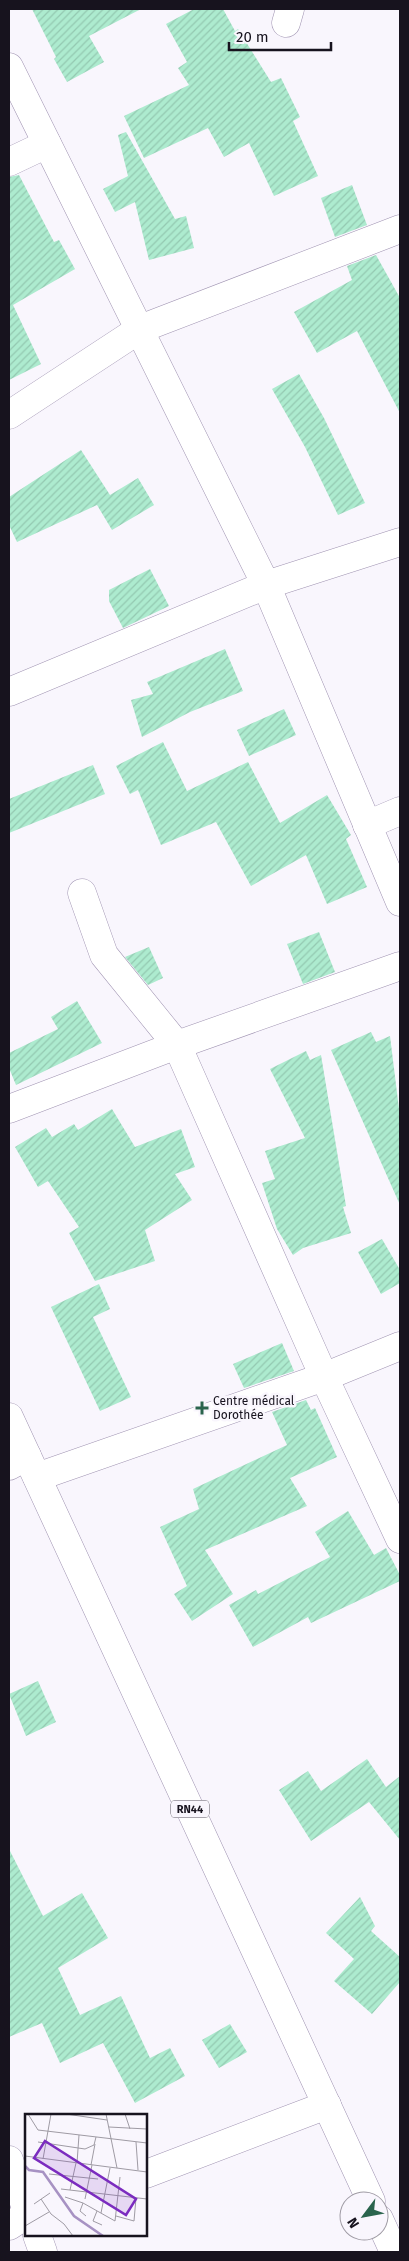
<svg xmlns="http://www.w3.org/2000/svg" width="409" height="2261" viewBox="0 0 409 2261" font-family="'Fira Sans',sans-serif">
  <defs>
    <pattern id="building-hatch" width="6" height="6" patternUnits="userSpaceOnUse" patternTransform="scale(1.25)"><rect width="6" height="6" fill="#adebcf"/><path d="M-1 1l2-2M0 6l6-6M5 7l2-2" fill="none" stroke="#94c9b1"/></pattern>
  </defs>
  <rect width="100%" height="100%" fill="#f9f6fd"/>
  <g fill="url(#building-hatch)">
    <polygon points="32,9 141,9 89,36 104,62 67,82 54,59 56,57"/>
    <polygon points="194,9 223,9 235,31 238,29 271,82 281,78 300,117 293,121 318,176 274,196 249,143 224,157 208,128 144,158 124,116 189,85 178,68 187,62 166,24"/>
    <polygon points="126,132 175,219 186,216 194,248 149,260 135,202 115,212 103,189 128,176 118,135"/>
    <polygon points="19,175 54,242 59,240 75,269 13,305 41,364 9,380 9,177"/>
    <polygon points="352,185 367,225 335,237 321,198"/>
    <polygon points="376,255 400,298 400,413 357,331 317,353 294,312 352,280 347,266"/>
    <polygon points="299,374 324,418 365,503 338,515 305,447 272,389"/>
    <polygon points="81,450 110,495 138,478 154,505 112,530 97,505 17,542 9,525 9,497"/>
    <polygon points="150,569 169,606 123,628 109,601 109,590"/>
    <polygon points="225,649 243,691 190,712 142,737 131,700 153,694 147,682"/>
    <polygon points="284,709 296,735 249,756 237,730"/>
    <polygon points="163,742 187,791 248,762 280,823 327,795 351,835 346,839 367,887 327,904 306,855 251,886 216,822 161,845 138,790 130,794 116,766"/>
    <polygon points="93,765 105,794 9,833 9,799"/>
    <polygon points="319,932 335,972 303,984 287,944"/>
    <polygon points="149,947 163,978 148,985 125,957"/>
    <polygon points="77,1001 102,1043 16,1085 9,1068 9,1053 58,1029 51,1017"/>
    <polygon points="371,1032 376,1042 390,1036 400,1117 400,1205 331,1050"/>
    <polygon points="306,1051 310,1060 321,1055 346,1206 343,1207 351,1233 303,1248 293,1255 277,1229 262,1183 275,1179 265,1151 305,1138 270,1069"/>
    <polygon points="112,1109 135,1147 181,1129 195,1167 175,1174 192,1200 145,1230 155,1261 95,1281 69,1233 79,1227 48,1181 38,1187 15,1147 46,1128 52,1137 74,1124 78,1130"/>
    <polygon points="382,1239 400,1270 400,1283 381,1294 358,1252"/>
    <polygon points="99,1284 110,1309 93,1317 131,1397 100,1411 51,1307"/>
    <polygon points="282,1343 294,1371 244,1388 233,1364"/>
    <polygon points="306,1400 311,1410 315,1408 337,1457 290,1478 307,1506 205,1550 233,1594 192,1621 174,1594 187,1586 160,1527 199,1509 193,1489 287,1445 272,1412"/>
    <polygon points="348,1511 374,1555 386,1548 400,1575 400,1581 311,1623 308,1617 253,1647 229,1605 256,1590 258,1594 330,1557 315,1532"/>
    <polygon points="38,1681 56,1722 26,1736 9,1694"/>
    <polygon points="367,1759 386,1787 400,1776 400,1840 369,1802 311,1841 279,1790 308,1771 321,1791"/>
    <polygon points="9,1849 43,1916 82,1893 108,1938 58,1968 80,2015 121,1996 150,2058 170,2048 185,2076 135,2103 103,2043 60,2063 42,2023 9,2037"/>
    <polygon points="360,1897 375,1926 371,1931 400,1957 400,1982 372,2014 334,1981 354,1959 326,1933"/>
    <polygon points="230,2024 247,2052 219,2068 202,2040"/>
  </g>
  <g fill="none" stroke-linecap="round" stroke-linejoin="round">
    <defs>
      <g id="minor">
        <polyline points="286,23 290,9"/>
        <polyline points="9,67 266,585 400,902"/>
        <polyline points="9,162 47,144"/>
        <polyline points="9,415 140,329 400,229"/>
        <polyline points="9,692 266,585 400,542"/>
        <polyline points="367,825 400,811"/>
        <polyline points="82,893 104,955 177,1045 324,1377 400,1539"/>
        <polyline points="9,1109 177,1045 400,966"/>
        <polyline points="9,1466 27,1456"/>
        <polyline points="37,1477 324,1377 400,1346"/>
        <polyline points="9,2160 26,2208"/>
        <polyline points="146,2174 327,2105"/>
        <polyline points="9,2226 26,2215"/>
        <polyline points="37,2235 43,2252"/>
      </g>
      <g id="major">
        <polyline points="9,1417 371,2201"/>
        <polyline points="379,2219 394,2252"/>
      </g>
    </defs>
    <use href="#minor" stroke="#a094b2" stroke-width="29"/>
    <use href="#major" stroke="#a094b2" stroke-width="29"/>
    <use href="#minor" stroke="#fff" stroke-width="28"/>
    <use href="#major" stroke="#fff" stroke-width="28"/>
  </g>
  <path fill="#2a644d" stroke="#f9f6fd" stroke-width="2" d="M199.5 1400.5h5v5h5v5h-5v5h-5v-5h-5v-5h5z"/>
  <g text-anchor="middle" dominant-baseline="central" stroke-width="5" stroke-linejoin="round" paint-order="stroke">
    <rect fill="#f9f6fd" stroke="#5b5761" stroke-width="1" x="171" y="1800.5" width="38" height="17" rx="4"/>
    <g font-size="11" font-weight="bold" fill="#17131e">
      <text x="190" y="1809">RN44</text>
    </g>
    <g font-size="12" fill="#17131e" stroke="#f9f6fd" text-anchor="start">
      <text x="213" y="1401">Centre médical<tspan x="213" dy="14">Dorothée</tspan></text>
    </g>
  </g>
  <g transform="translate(25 2114)">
    <rect width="122" height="122" fill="#f9f6fd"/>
    <path fill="none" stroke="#a792c3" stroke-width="2.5" d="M0,52L4,56L18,58L49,102L78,122"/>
    <path fill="none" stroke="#9f9ba4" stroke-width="1" d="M3,0L13,16L122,29M41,0L82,6M81,0L92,54M100,0L105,15M84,13L122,15M13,28L60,35L69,31L71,23M111,28L113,56M0,42L122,58M18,45L26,0M52,49L54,21M66,51L70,30M24,60L73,65M36,75L122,85M45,76L51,49M40,83L58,89L90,107L95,63M16,85L26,100L39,110L48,122M60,85L67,51M58,89L55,97L61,102M9,90L25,79M72,97L68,107L77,111M76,99L85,54M91,102L109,107L111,84M0,112L24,98"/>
    <path fill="#7b2cbf" fill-opacity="0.15" stroke="#7b2cbf" stroke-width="2.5" d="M20,27L111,85L101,101L9,44Z"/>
    <rect width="122" height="122" fill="none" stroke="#17131e" stroke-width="2.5"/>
  </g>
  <rect width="409" height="2261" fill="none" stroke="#17131e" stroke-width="20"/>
  <g transform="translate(364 2216) rotate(238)"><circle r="24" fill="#f9f6fd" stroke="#9f9ba4"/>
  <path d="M0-4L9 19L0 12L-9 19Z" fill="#2a644d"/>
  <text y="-8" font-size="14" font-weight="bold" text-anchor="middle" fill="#17131e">N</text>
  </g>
  <path d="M229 42v8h102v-8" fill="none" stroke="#17131e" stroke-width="2.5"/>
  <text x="236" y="42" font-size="15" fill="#17131e" stroke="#f9f6fd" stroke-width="4" paint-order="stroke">20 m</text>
</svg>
